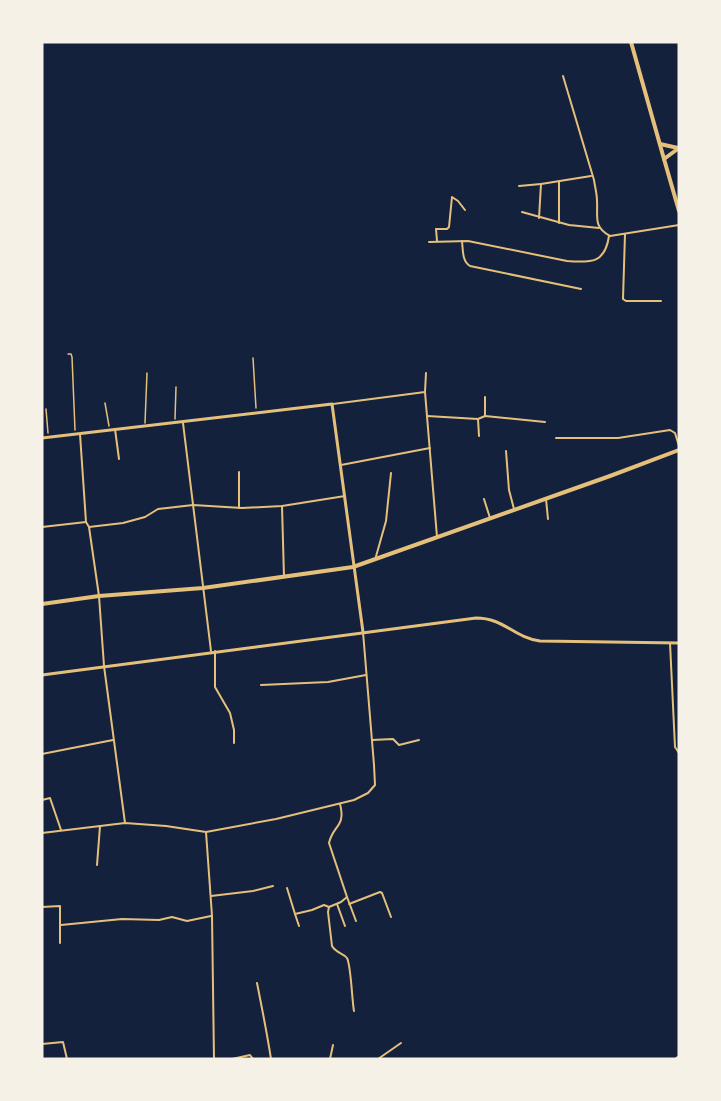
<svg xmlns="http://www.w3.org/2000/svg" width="721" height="1101" viewBox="0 0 721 1101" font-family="Ubuntu,sans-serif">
  <rect width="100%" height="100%" fill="#14213d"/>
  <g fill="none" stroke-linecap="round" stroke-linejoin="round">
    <g stroke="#e5c07b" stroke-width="1.5">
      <polyline points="68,354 71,354 72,357 75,430"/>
      <polyline points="253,358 256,408"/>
      <polyline points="105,403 109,426"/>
      <polyline points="46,409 48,433"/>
      <polyline points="175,419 176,387"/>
      <polyline points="145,423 147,373"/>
    </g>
    <g stroke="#e5c07b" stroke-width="2">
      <path d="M563,76L594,180C595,187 597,194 597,201C598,217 593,227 610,236L679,225"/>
      <polyline points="559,181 559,223"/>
      <polyline points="519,186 541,184"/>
      <polyline points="522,212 569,225 599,228"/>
      <polyline points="539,218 541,184 591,176"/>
      <polyline points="625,234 623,299 626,301 661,301"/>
      <polyline points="437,241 436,229 447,229 449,227 452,197 458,201 465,210"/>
      <path d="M462,241C463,250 462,261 470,266L581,289"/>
      <path d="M429,242L468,241L567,261C592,263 605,263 609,236"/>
      <polyline points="426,373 425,392 437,537"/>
      <polyline points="333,404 425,392"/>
      <polyline points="485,415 485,397"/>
      <polyline points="427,416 478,419 485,416 545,422"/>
      <polyline points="478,419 479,436"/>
      <polyline points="183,423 211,651"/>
      <polyline points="115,429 119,459"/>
      <polyline points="80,434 86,522 89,527 99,596 104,666 125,823"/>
      <polyline points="556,438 618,438 670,430 675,433 679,446"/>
      <polyline points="506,451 509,490 514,509"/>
      <polyline points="341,465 430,448"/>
      <polyline points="484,499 490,518"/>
      <polyline points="546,499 548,519"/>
      <polyline points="282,506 284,577"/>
      <polyline points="239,508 239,472"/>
      <polyline points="42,527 86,522"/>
      <polyline points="89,527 123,523 145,517 158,509 167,508 193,505 242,508 282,506 345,496"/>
      <polyline points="375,560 386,521 391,473"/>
      <polyline points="670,643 675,747 679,753"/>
      <polyline points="215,651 215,687 230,713 234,730 234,743"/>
      <polyline points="261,685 328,682 366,675"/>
      <polyline points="372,740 393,739 399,745 419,740"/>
      <polyline points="42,754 113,740"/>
      <polyline points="42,800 50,798 61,830"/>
      <path d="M340,804C346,827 333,825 329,843L347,897L341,902L329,907L328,912L332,946C336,953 343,953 347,958C351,965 352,1001 354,1011"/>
      <polyline points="206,832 212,916 214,1059"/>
      <polyline points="42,833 125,823 166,826 206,832 276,819 354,800 368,793 375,785 374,765 363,632"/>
      <polyline points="97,865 100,826"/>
      <polyline points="287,888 295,914"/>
      <polyline points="211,896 253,891 273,886"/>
      <polyline points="347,897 356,921"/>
      <polyline points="337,904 345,926"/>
      <polyline points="349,904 380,892 382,893 391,917"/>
      <polyline points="42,907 60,906 60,943"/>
      <polyline points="61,925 122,919 159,920 172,917 187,921 211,916"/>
      <polyline points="299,926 295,914 312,910 324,905 329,907"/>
      <path d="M257,983C262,1008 267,1033 271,1059"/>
      <polyline points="42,1044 63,1042 67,1059"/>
      <polyline points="232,1059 250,1055 253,1059"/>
      <polyline points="330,1059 333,1045"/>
      <polyline points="378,1059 401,1043"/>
      <polyline points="675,1059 679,1056"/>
    </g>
    <polyline stroke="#e5c07b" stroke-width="3" points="42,438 332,404 363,632"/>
    <path stroke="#e5c07b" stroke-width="3" d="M42,675L476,618C504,618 513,637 540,641L679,643"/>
    <g stroke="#e5c07b" stroke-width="4">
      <polyline points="664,159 679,211"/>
      <polyline points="42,604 99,596 203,588 353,567 610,476 679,450"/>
    </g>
    <g stroke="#e5c07b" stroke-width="4">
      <polyline points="631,42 664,159 679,148"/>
      <polyline points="660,144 678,148"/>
    </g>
  </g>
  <rect width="721" height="1101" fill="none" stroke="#f6f1e7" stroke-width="87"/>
</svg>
